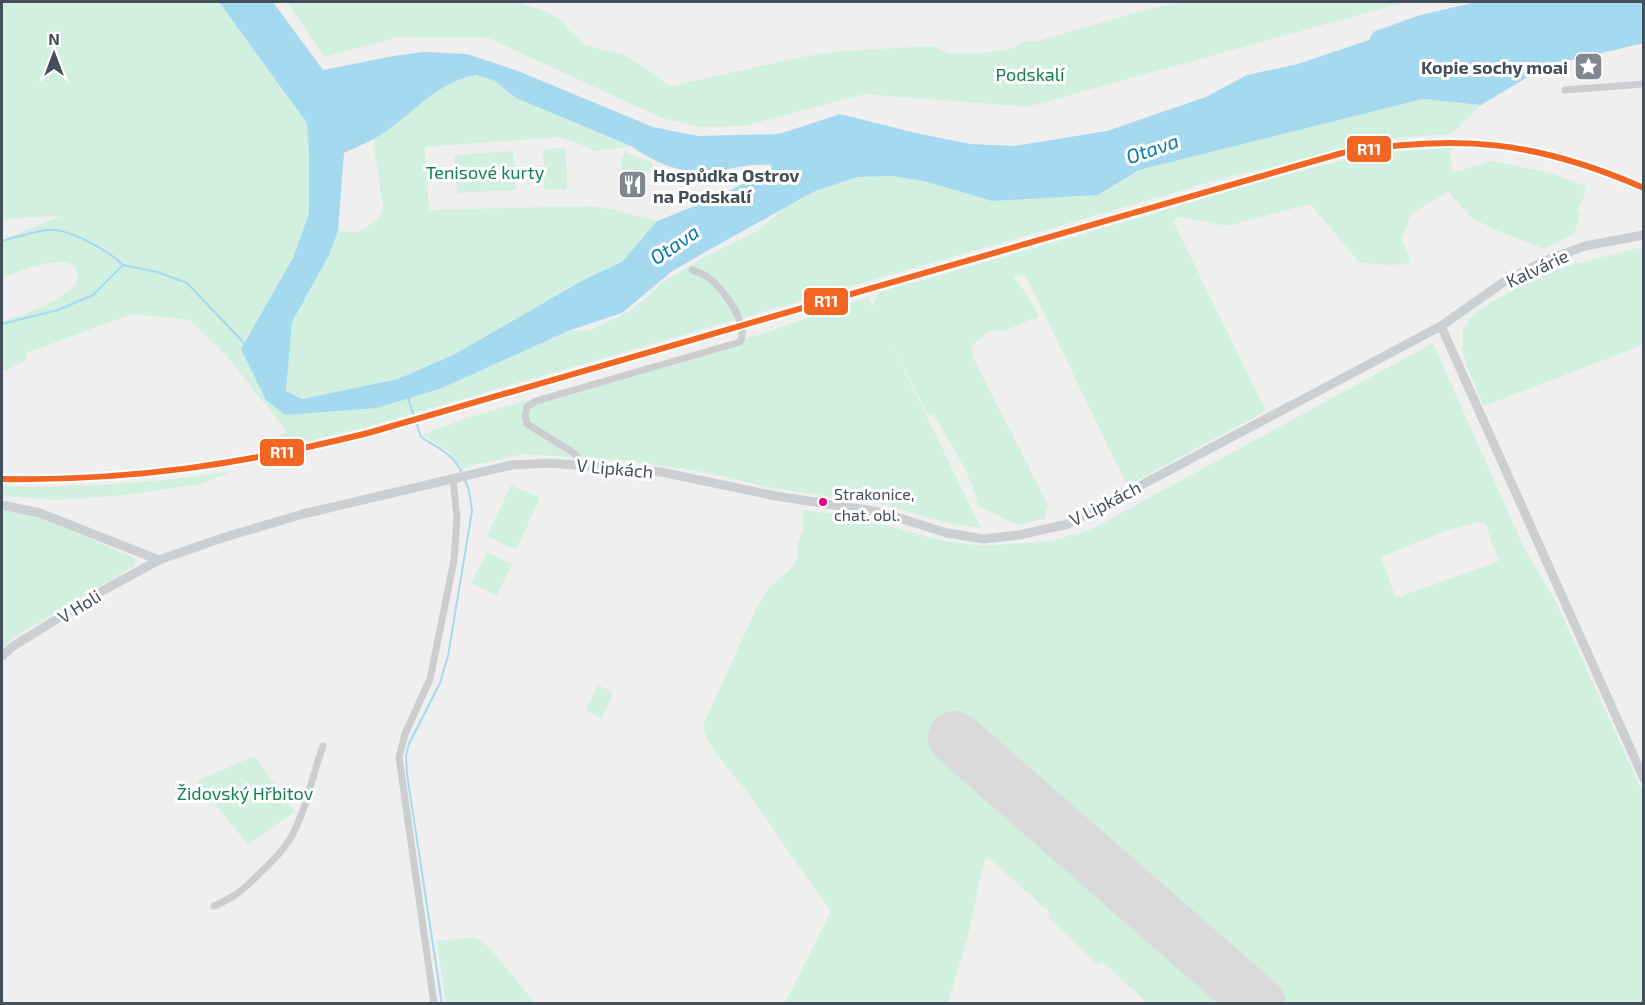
<svg xmlns="http://www.w3.org/2000/svg" width="1645" height="1005" viewBox="0 0 1645 1005" font-family="'Exo 2',sans-serif">
  <rect width="100%" height="100%" fill="#f0efef"/>
  <g fill="#d2f0e0" fill-rule="evenodd">
    <path d="M2,2H219L307,123L309,153V213L293,258L242,349L266,400L377,408L440,389L568,331L591,330L632,310L663,282L701,259L757,231L784,209L813,192L857,177L892,176L924,181L992,201L1098,195L1139,170L1424,99L1481,105L1451,134L1394,138L1228,177L366,427L265,451L286,431L226,355L190,320L132,314L26,353L28,360L2,372V321C28,314 57,303 76,284C77,279 78,273 76,269C66,251 15,273 2,278V240L61,216L2,219Z"/>
    <polygon points="287,2 518,2 547,12 563,21 567,29 575,34 585,45 624,55 646,68 665,83 672,86 801,57 841,51 933,46 949,54 983,53 1010,49 1024,42 1037,41 1148,9 1182,2 1406,2 1027,107 865,94 744,126 699,127 662,118 488,38 399,37 324,57"/>
    <path d="M477,75L495,81L516,98L631,146L596,151L562,137L425,147L429,210L590,206L610,209L657,221L623,261L578,283L455,354L398,379L302,399L286,391L292,322L329,255L338,231L359,232L378,219L383,208L373,139C409,119 434,82 477,75Z"/>
    <path d="M1451,147L1452,173L1492,161L1551,173L1586,186L1583,200L1577,210L1580,214L1575,233L1544,249L1496,230L1472,218L1448,192L1411,214L1402,239L1411,263L1392,265L1360,263L1310,204L1227,226L1179,217L1173,221L1266,411L1127,486L1025,274L1013,277L1024,290L1039,316L1004,331H989L972,346L973,357L1048,505L1044,519L1018,525L978,506C972,473 949,443 933,414L928,415L890,341L981,528L952,524L883,505L767,487L710,473L631,461L523,454L474,465L463,469L449,452L422,435L463,419L761,334L868,297L872,306L879,292C977,265 1074,236 1172,208C1261,181 1358,150 1451,147Z"/>
    <polygon points="566,148 567,189 544,190 543,149"/>
    <polygon points="513,151 516,190 457,193 454,155"/>
    <polygon points="625,152 652,163 653,170 650,172 622,173 620,163"/>
    <polygon points="1643,247 1643,345 1484,406 1467,367 1462,349 1463,329 1474,313 1530,279 1550,270"/>
    <path d="M1433,343L1525,550L1556,602L1643,793V1003H1147L1101,960L1098,965L1048,917L1050,913L989,858L985,860L979,882L970,929L948,1003H785L831,911C801,871 774,830 746,790C733,773 705,746 703,725L757,607C761,602 764,595 768,590C780,575 804,566 797,543L803,530L802,514L804,510L862,519L944,541L983,546L1051,541L1088,531ZM1478,522L1485,523L1499,561L1396,598L1381,557L1446,531Z"/>
    <path d="M232,471L201,484L127,495L57,500L2,496V486C79,488 156,483 232,471Z"/>
    <polygon points="511,485 540,498 516,550 487,536"/>
    <polygon points="2,509 32,513 136,559 134,566 13,638 2,648"/>
    <polygon points="487,552 512,564 497,596 471,583"/>
    <polygon points="598,685 614,693 601,718 585,710"/>
    <polygon points="254,756 295,811 248,845 196,781"/>
    <polygon points="475,937 489,947 535,1003 446,1003 437,941"/>
  </g>
  <path fill="#a5d9ef" fill-rule="evenodd" d="M219,2H273L323,70L393,56L424,52L467,54L518,71L653,127L698,136L779,134L840,114L916,133L970,144L1015,146L1107,131L1206,97L1247,75L1298,64L1369,40L1373,32L1417,16L1476,2H1643L1644,43L1546,66L1481,105L1423,99L1139,170L1098,195L992,201L924,181L892,176L857,177L813,192L707,251L671,272L622,313L568,331L440,389L377,408L285,415L266,400L241,349L293,258L309,213V153L307,123ZM476,75L495,81L516,98L631,146C653,162 683,175 711,172C731,169 751,163 771,165L772,169L715,198L657,221L623,261L578,283L455,354L398,379L302,399L286,391L292,322L329,255L338,231L344,153C356,147 370,142 382,134C414,113 437,82 476,75Z"/>
  <g fill="none" stroke-linecap="round" stroke-linejoin="round">
    <g stroke="#a5d9ef" stroke-width="2">
      <path d="M2,241C16,237 32,232 47,230C67,227 109,251 123,265"/>
      <polyline points="2,324 58,310 93,295 123,265 157,272 187,283 246,345"/>
      <path d="M408,398L421,437C436,447 455,455 462,473"/>
      <polyline points="442,1004 407,774 406,756 409,744 440,683 448,656 472,511 469,490 464,478"/>
    </g>
    <polyline stroke="#dadadc" stroke-width="54" points="955,738 1259,1004"/>
    <g stroke="#cbcdd0" stroke-width="7">
      <polyline points="1565,90 1644,84"/>
      <path d="M582,465L574,453L527,424L525,416L527,407L536,401L740,342C750,324 721,285 706,276C702,273 696,272 692,270"/>
      <path d="M214,906C235,897 243,890 259,874C271,863 282,852 290,839C306,811 312,776 323,746"/>
      <polyline points="434,1004 399,757 405,734 430,679 454,560 457,518 453,479"/>
    </g>
    <g stroke="#cccfd2" stroke-width="9">
      <polyline points="1441,326 1644,779"/>
      <polyline points="2,505 40,513 159,560"/>
      <polyline points="2,656 12,647 102,591 159,560 222,538 303,514 512,465 550,463 661,472 776,496 880,512 947,533 984,539 1019,535 1068,524 1441,326 1508,279 1547,260 1585,246 1644,235"/>
    </g>
    <defs>
      <path id="rail-1" d="M2,479C132,481 243,464 368,433L1342,153C1457,133 1537,141 1644,188"/>
    </defs>
    <use href="#rail-1" stroke="#fff" stroke-width="10"/>
    <use href="#rail-1" stroke="#f26522" stroke-width="6"/>
  </g>
  <defs>
    <symbol id="sight-square" viewBox="-11 -11 22 22"><rect x="-9" y="-9" width="18" height="18" rx="4" fill="#81878f" stroke="#fff"/><path d="M0-6L1.8-2.2L6-1.7L2.9 1.2L3.7 5.4L0 3.3L-3.7 5.4L-2.9 1.2L-6-1.7L-1.8-2.2Z" fill="#fff"/></symbol>
    <symbol id="restaurant-square" viewBox="-11 -11 22 22"><rect x="-9" y="-9" width="18" height="18" rx="4" fill="#81878f" stroke="#fff"/><path d="M-5-6h1v4h1v-4h1v4h1v-4h1v5L-1.5 .5V6h-2V.5L-5-1ZM5-6V6H3V1.5H1.5Q1.5-4 5-6Z" fill="#fff"/></symbol>
  </defs>
  <g fill-rule="evenodd">
    <use href="#sight-square" x="1572" y="50" width="33" height="33"/>
    <use href="#restaurant-square" x="616" y="168" width="33" height="33"/>
  </g>
  <circle fill="#e5007d" stroke="#fff" stroke-width="2" cx="823" cy="502" r="5"/>
  <g text-anchor="middle" dominant-baseline="central" stroke-width="6" stroke-linejoin="round" paint-order="stroke">
    <g font-size="16" fill="#454f5c" stroke="#fff" text-anchor="start">
      <text x="834" y="493">Strakonice,<tspan x="834" dy="21">chat. obl.</tspan></text>
    </g>
    <g font-size="18" font-weight="bold" fill="#454f5c" stroke="#fff" text-anchor="end">
      <text x="1568" y="67">Kopie sochy moai</text>
      <text x="653" y="175" text-anchor="start">Hospůdka Ostrov<tspan x="653" dy="21">na Podskalí</tspan></text>
    </g>
    <g font-size="18" fill="#138053" stroke="#fff">
      <text x="1030" y="74">Podskalí</text>
      <text x="485" y="172">Tenisové kurty</text>
      <text x="245" y="793">Židovský Hřbitov</text>
    </g>
    <g font-size="18" fill="#454f5c" stroke="#fff">
      <text transform="translate(1537 268) rotate(-25)">Kalvárie</text>
      <text transform="translate(615 468) rotate(5)">V Lipkách</text>
      <text transform="translate(1105 503) rotate(-27)">V Lipkách</text>
      <text transform="translate(79 606) rotate(-32)">V Holi</text>
    </g>
    <g font-size="20" font-style="italic" fill="#077cad" stroke="#fff">
      <text transform="translate(1152 148) rotate(-19)">Otava</text>
      <text transform="translate(674 244) rotate(-34)">Otava</text>
    </g>
  </g>
  <g stroke="#fff" stroke-width="2">
    <rect x="1346" y="135" width="46" height="28" rx="6" fill="#f26522"/>
    <rect x="803" y="287" width="46" height="29" rx="6" fill="#f26522"/>
    <rect x="259" y="438" width="46" height="29" rx="6" fill="#f26522"/>
  </g>
  <g font-size="16" text-anchor="middle" font-weight="bold" fill="#fff">
    <text x="1369" y="155">R11</text>
    <text x="826" y="307">R11</text>
    <text x="282" y="458">R11</text>
  </g>
  <rect width="1645" height="1005" fill="none" stroke="#454f5c" stroke-width="6"/>
  <g transform="translate(54 54)" stroke="#ffffff" stroke-width="4.5" paint-order="stroke">
  <path d="M0-4.5L10 22L0 15L-10 22Z" fill="#454f5c"/>
  <text y="-9" font-size="16" font-weight="bold" text-anchor="middle" fill="#454f5c">N</text>
  </g>
</svg>
